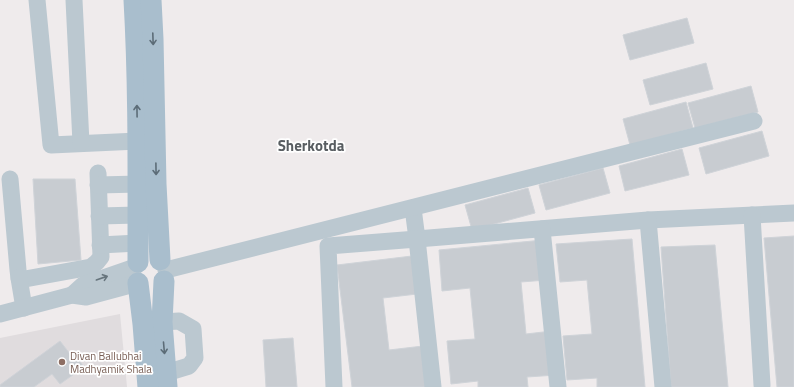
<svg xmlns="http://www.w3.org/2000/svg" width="794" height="387" viewBox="0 0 794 387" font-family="'Titillium Web',sans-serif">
  <rect width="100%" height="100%" fill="#efebec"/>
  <polygon fill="#e0dcde" points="120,314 127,387 0,387 0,338"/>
  <g fill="#c8ccd1" stroke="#cfd3d8">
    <polygon points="687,18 694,43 630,60 623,35"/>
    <polygon points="706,63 713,89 650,105 643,80"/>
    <polygon points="751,86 758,112 695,128 688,103"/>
    <polygon points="686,102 693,128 630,145 623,119"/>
    <polygon points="762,131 769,156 706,174 699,148"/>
    <polygon points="682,149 689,175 625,191 619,166"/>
    <polygon points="603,168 610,193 546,210 539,185"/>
    <polygon points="33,179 75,179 81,260 38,264"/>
    <polygon points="528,188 535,213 472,230 465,205"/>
    <polygon points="794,236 794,387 777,387 764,238"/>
    <polygon points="632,239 645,387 597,387 597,378 567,380 563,336 592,334 587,280 560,282 556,244"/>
    <polygon points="543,240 546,280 521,282 526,334 552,331 556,375 527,377 528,387 478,387 478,381 451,384 447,341 475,339 470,288 442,291 439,250"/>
    <polygon points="715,245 728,387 671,387 661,247"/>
    <polygon points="412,256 417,294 383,298 389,350 423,346 426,387 352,387 337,265"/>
    <polygon points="293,338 297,387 266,387 263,340"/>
    <polygon points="60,341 70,354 73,352 84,367 60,384 52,374 34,387 0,387 0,385"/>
  </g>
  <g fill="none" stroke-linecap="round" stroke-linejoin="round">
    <g stroke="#bbc8d0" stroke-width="17">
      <polyline points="37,0 51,145 138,141"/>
      <polyline points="74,0 81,143"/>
      <polyline points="10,179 18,270 19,278 25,279 91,267 97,262 101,257 98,173"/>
      <polyline points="98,185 139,184"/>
      <polyline points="413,208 417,239 648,220 794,213"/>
      <polyline points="752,215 762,385"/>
      <polyline points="99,216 138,215"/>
      <polyline points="648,220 663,387"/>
      <polyline points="542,229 558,387"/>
      <polyline points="100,245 138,243"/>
      <polyline points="166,270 754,121"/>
      <polyline points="19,278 24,308"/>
      <polyline points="72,295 83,285 135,267"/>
      <polyline points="0,314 72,295 86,297 138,283"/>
      <polyline points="162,322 179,321 193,329 195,358 189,366 166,373"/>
      <polyline points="334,387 328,246 417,239 433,387"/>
    </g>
    <g stroke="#a9becd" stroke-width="21">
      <path d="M134,0C139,87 138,175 138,262"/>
      <polyline points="151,0 153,39 156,184 160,260"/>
      <polyline points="164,281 162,322 167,387"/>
      <polyline points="138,283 143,324 148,387"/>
    </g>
  </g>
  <defs><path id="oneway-shaft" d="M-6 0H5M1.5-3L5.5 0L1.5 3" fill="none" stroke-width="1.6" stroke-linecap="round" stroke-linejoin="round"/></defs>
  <g stroke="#5c6c77">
    <use href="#oneway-shaft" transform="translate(153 39) rotate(88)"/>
    <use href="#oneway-shaft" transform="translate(137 111) rotate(-91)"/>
    <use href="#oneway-shaft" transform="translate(156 169) rotate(89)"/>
    <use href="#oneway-shaft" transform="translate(164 348) rotate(85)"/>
  </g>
  <use stroke="#67757d" href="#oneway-shaft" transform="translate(102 278) rotate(-19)"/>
  <circle fill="#8d6e63" stroke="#fff" stroke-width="1.5" cx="62" cy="362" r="4"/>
  <g text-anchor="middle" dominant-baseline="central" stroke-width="3.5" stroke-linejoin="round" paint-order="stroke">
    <g font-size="11" fill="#785e54" stroke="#fff" text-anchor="start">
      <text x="70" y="356">Divan Ballubhai<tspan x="70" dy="13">Madhyamik Shala</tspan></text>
    </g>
    <g font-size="15" font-weight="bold" fill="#585d61" stroke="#fff">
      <text x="311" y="145">Sherkotda</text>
    </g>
  </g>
</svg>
